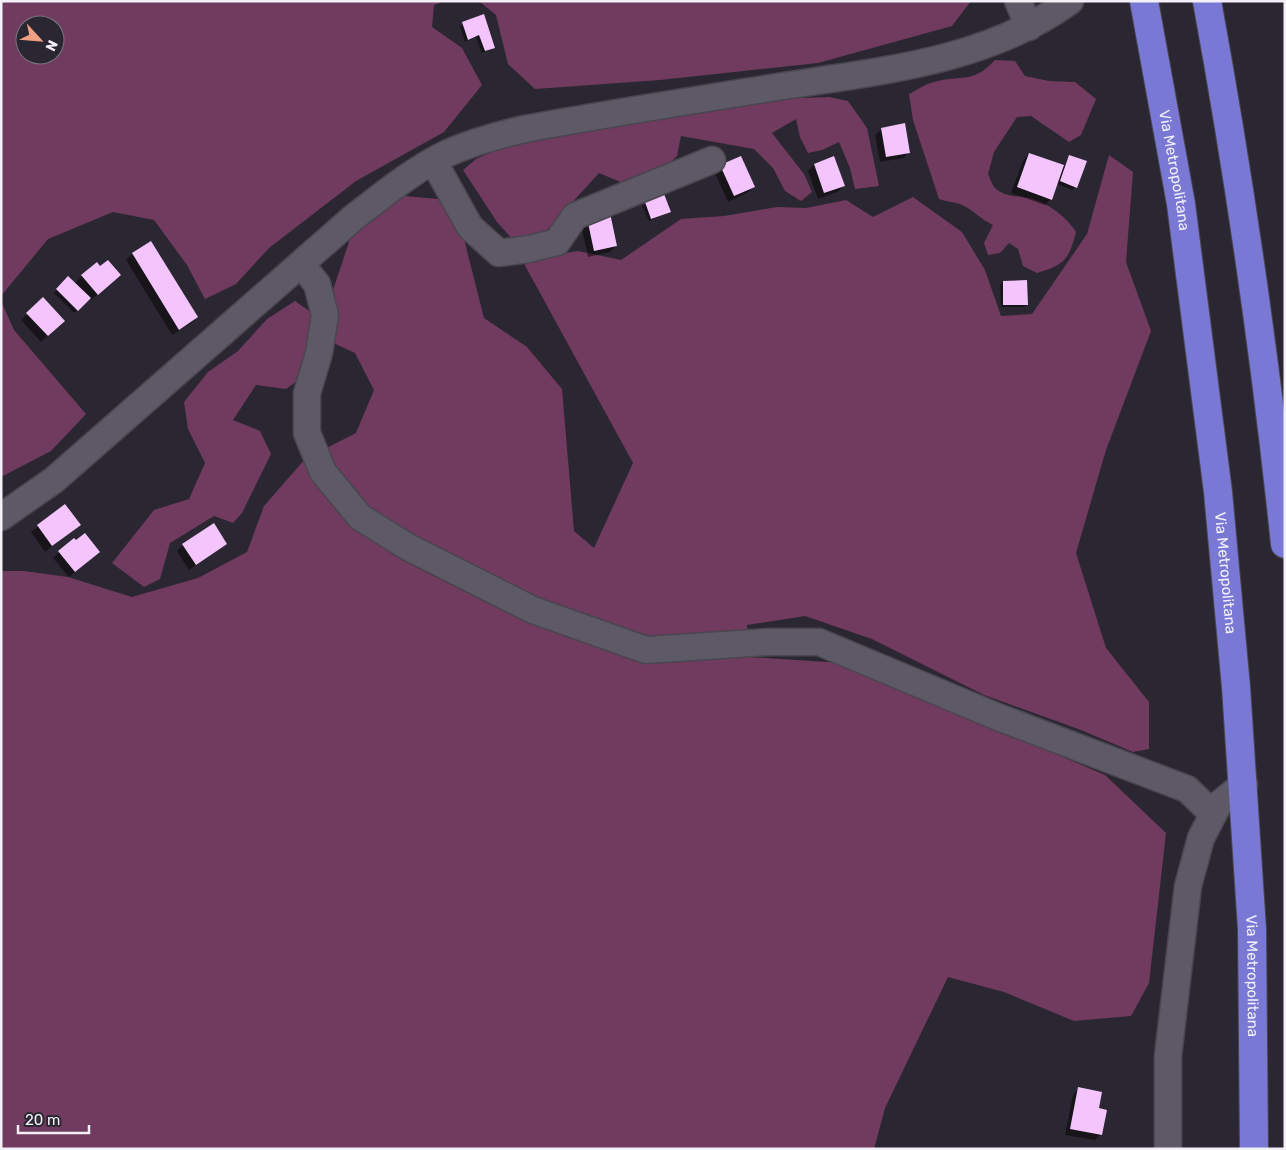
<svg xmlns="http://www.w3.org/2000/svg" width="1286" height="1150" viewBox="0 0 1286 1150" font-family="Rubik,sans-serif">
  <rect width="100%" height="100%" fill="#2b2732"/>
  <g fill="#713a5f" fill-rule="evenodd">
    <path d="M1,1H444L434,5L432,27L462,48L482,85L444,132L356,181L269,248L236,284L205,299L187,265L154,220L113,212L48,239L1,296ZM25,25H55V55H25Z"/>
    <polygon points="479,1 971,1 952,26 818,63 660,80 535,89 508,64 496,15"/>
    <path d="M995,60L1015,61L1025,76L1049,81L1075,82L1096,99L1081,135L1069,142L1031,116L1017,117L994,152L988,174C990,178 992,185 995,188C1004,197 1018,196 1029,198C1047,202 1067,217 1076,232C1069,260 1064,265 1037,273L1023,266L1018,249L1009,243L1000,253L988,255L984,243L993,225C980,219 972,209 962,205C956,202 947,202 939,199L913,120L909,94C917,90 925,84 934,82C961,74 972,85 995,60Z"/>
    <polygon points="829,97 848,101 867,128 879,186 855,189 850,168 839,142 822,150 808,153 800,137 796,119 772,133 804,174 812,192 801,201 785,191 773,168 754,149 681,136 677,156 666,167 623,183 599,173 538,240 514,241 497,222 463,170 476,159 513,142 777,99"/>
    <polygon points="1109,155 1133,172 1126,262 1151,331 1106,450 1076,553 1106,648 1149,702 1149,749 1133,752 1081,730 984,695 872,639 805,616 747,625 750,657 843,663 1105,775 1166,833 1149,983 1131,1016 1074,1021 1004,992 948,977 885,1108 874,1149 1,1149 1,571 24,571 68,577 132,597 198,578 247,552 264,506 305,459 356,433 374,390 355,353 329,341 333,290 353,230 404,196 438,199 463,235 484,318 527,347 562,389 574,531 594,548 633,463 522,260 578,251 621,260 681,219 724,216 777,207 806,208 846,200 873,217 913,197 962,232 985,270 1001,316 1032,314 1087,234"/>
    <polygon points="1,301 14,330 86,414 51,451 1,477"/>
    <polygon points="295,301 315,315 301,378 286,389 256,385 233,420 260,431 271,454 242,513 233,523 214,516 170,543 160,579 144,587 112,563 154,510 189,499 205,463 188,429 184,402 208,372 238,351 267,319"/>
  </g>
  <g fill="#0007">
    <polygon points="483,16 494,47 482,53 476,37 465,42 460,26"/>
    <polygon points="882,129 909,152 903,158 880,162 875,135"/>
    <polygon points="1029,154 1064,166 1069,156 1076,187 1073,190 1057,184 1051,199 1045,205 1011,193 1023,161"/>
    <polygon points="833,158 844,186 837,192 818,199 808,171 814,165"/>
    <polygon points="721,166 754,187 747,193 728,202 715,173"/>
    <polygon points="663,196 669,212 649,221 642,206"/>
    <polygon points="609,214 616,246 610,252 588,257 581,225"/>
    <polygon points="132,254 197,317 191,323 172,335 126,260"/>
    <polygon points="100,268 113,281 91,300 89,298 74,313 54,293 68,278 74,284 82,276"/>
    <polygon points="1003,282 1027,304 1024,307 1001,307 1000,285"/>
    <polygon points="43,299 64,320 41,342 21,320"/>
    <polygon points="65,506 79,525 45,552 31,532"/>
    <polygon points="225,544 189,570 177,551 183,545"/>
    <polygon points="59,552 92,558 69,577 53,558"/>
    <polygon points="1079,1088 1098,1109 1101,1134 1095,1140 1065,1135 1073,1095"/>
  </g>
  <g fill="#f4c5fd">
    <polygon points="484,14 495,48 485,51 479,35 468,40 462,22"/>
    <polygon points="905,123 910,153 886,157 881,128"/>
    <polygon points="1029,153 1064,165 1052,200 1017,187"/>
    <polygon points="1069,155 1087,161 1077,188 1060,181"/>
    <polygon points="741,156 755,187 734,196 720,165"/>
    <polygon points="834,156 845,186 824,193 814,164"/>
    <polygon points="664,194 671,212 651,219 645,202"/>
    <polygon points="610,213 617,246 594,251 587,218"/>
    <polygon points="151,241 198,317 179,330 132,253"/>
    <polygon points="108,260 121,275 98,295 81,275 97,262 100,266"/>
    <polygon points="68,276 91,298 78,311 56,289"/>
    <polygon points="1027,280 1028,305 1003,305 1003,281"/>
    <polygon points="43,297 65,321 48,336 26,313"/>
    <polygon points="65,504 81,525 52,546 37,525"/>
    <polygon points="214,523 227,544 196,565 182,544"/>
    <polygon points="85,533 100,552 75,572 58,551 74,538 76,540"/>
    <polygon points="1078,1087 1102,1092 1099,1108 1107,1110 1102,1135 1070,1129"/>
  </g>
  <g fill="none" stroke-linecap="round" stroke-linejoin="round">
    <defs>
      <g id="minor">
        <polyline points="1018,1 1029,27"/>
        <polyline points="434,162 470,227 499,253 529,249 557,242 575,216 712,160"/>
        <polyline points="301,264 317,284 325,315 319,353 307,393 307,433 323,472 360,517 408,547 533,610 646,650 768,642 819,642 998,717 1187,789 1213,814"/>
        <path d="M1,517L54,480L353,218C383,195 414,169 448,153C473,142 498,135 525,129C610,113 697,100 783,86C881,71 988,61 1070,1"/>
        <polyline points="1168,1149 1168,1056 1188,886 1201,838 1218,805 1244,784"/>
      </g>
      <g id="trunk">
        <path id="s1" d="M1144,1L1181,204L1218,492L1236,687L1252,929L1254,1149"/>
        <path d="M1207,1C1240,181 1266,362 1285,544"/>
      </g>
    </defs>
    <use href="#minor" stroke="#49464f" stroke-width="29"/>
    <use href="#trunk" stroke="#49464f" stroke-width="30"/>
    <use href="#minor" stroke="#5d5966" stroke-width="26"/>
    <use href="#trunk" stroke="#7978d5" stroke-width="28"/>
  </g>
  <g text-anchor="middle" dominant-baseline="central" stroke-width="5" stroke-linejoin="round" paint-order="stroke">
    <g font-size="15" fill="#f3f0f8" stroke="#2b2732">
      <text stroke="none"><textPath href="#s1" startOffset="172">Via Metropolitana</textPath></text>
      <text stroke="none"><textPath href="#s1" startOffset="578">Via Metropolitana</textPath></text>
      <text stroke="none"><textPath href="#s1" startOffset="982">Via Metropolitana</textPath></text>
    </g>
  </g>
  <rect width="1286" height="1150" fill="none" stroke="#f3f0f8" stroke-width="5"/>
  <g transform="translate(40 40) rotate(116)"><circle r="24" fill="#2b2732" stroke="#7b7781"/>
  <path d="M0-4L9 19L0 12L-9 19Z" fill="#f39f83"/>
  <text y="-8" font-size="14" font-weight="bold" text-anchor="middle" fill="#f3f0f8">N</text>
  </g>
  <path d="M18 1125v8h71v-8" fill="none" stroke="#f3f0f8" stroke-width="2.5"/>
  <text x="25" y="1125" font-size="15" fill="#f3f0f8" stroke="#2b2732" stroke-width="4" paint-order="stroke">20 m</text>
</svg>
